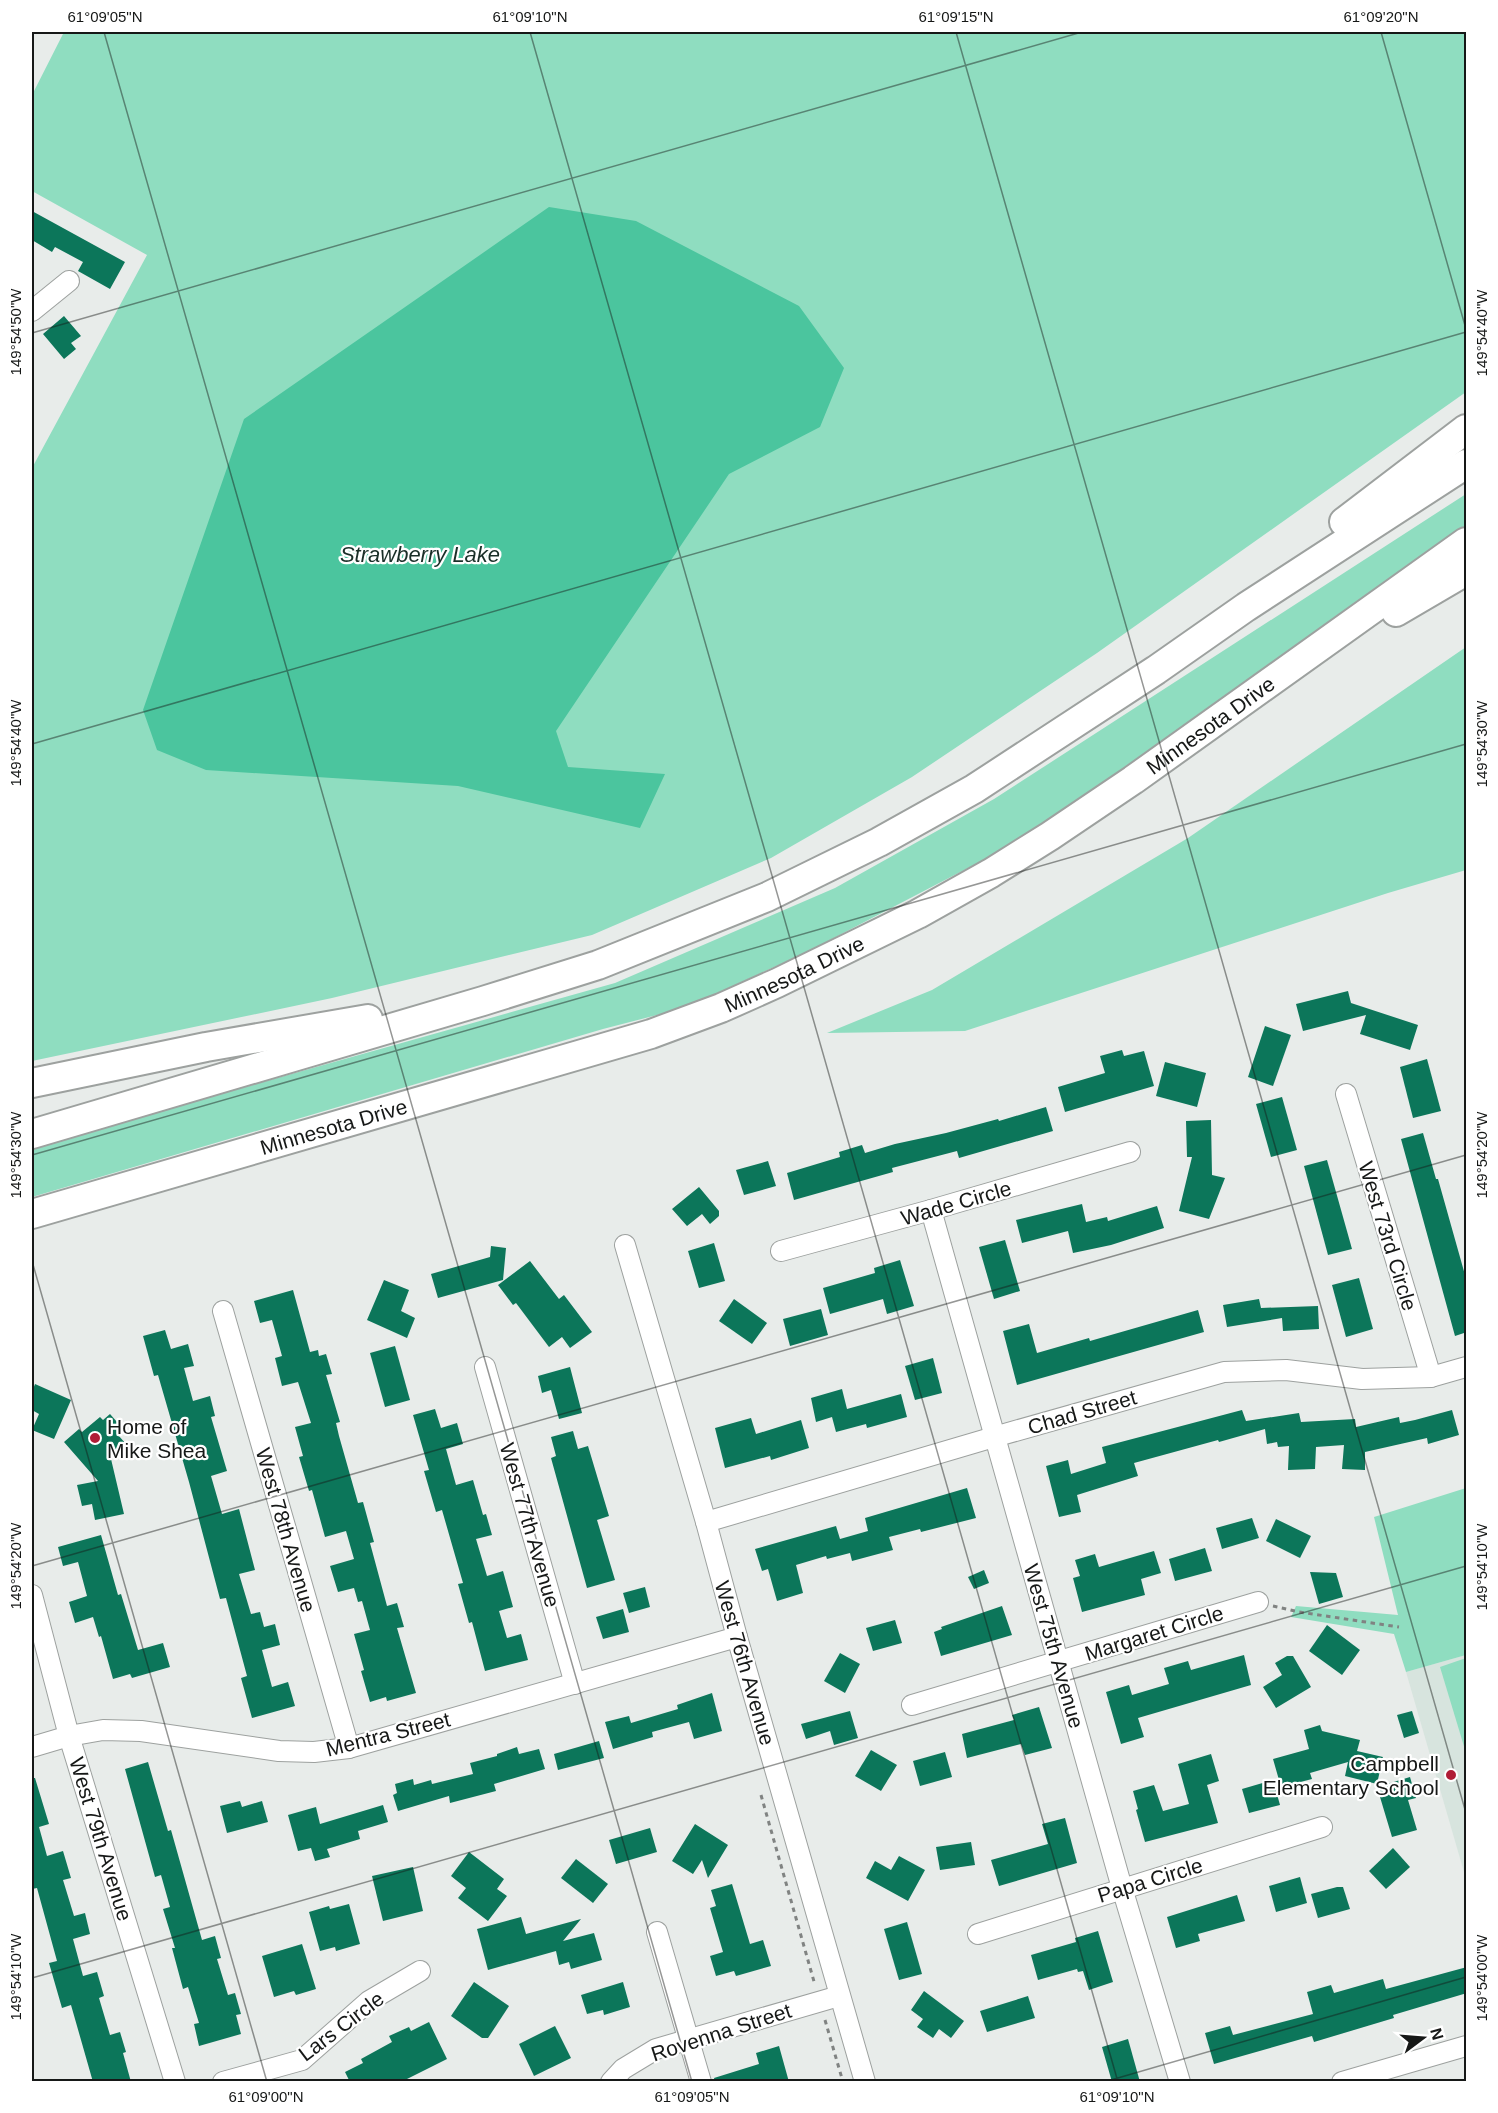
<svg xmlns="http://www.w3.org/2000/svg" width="1498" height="2113" viewBox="0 0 1498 2113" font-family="Arial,sans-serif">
  <rect width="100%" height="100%" fill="#e8ecea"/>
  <polygon fill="#d7e4de" points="1466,1655 1466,1879 1406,1672"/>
  <g fill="#8fddc0">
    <polygon points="64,32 1466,32 1466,392 1097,653 912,777 771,858 592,935 332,998 32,1061 32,468 147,255 32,191 32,95"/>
    <polygon points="1466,494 1466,526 1295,649 1016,843 803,954 684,1008 603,1029 32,1197 32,1147 615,983 835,888 994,799"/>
    <polygon points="1466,647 1466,870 1388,893 965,1031 827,1033 932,990 1188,838"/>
    <polygon points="1466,1488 1466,1655 1406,1672 1394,1634 1291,1617 1296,1606 1398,1615 1374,1517"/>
    <polygon points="1466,1658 1466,1753 1440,1667"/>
  </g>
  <polygon fill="#4bc59e" points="549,207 636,221 799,306 844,368 820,427 729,474 556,731 568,767 665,774 640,828 458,786 206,770 157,750 143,710 244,419"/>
  <g fill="#0c765a">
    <polygon points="32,211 125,262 110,289 78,271 83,262 55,247 52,252 32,240"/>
    <polygon points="64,316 81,336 71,343 76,349 64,359 43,334"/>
    <polygon points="1348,991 1351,1003 1418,1025 1410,1050 1360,1034 1366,1015 1303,1031 1296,1004"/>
    <polygon points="1265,1026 1291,1035 1273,1086 1248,1077"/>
    <polygon points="1122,1050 1124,1056 1144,1051 1154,1086 1065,1112 1058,1087 1105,1073 1100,1056"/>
    <polygon points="1427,1059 1441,1111 1413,1118 1400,1067"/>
    <polygon points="1165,1062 1206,1073 1197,1107 1156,1096"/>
    <polygon points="1282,1097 1297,1150 1271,1157 1256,1104"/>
    <polygon points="1046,1107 1053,1131 959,1158 957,1151 892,1168 893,1172 794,1200 787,1173 840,1157 839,1152 862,1145 865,1153 895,1144 946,1133 998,1119 999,1121"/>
    <polygon points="1211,1120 1212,1175 1225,1178 1209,1219 1179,1211 1192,1157 1187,1157 1186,1121"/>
    <polygon points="1423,1133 1436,1179 1438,1179 1467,1282 1467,1332 1455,1336 1401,1139"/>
    <polygon points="1327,1160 1352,1249 1328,1255 1304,1166"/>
    <polygon points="768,1161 776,1186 744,1195 736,1170"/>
    <polygon points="699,1187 719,1211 719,1216 710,1224 702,1214 687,1226 672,1209"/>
    <polygon points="1082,1204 1086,1222 1107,1217 1108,1221 1157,1206 1164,1228 1111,1245 1073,1253 1068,1231 1022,1243 1016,1220"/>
    <polygon points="1005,1240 1020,1291 994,1299 979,1247"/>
    <polygon points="714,1243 725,1281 699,1288 688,1251"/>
    <polygon points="491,1246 506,1248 503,1280 438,1298 431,1274 490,1257"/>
    <polygon points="900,1260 914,1306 887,1314 883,1299 830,1314 823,1288 875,1273 874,1268"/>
    <polygon points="530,1261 559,1299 564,1295 592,1332 570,1348 562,1337 549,1347 516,1303 513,1305 498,1285"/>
    <polygon points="1359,1278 1373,1329 1346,1337 1332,1285"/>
    <polygon points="384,1280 409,1290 401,1311 415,1318 407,1338 367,1320"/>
    <polygon points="293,1290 310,1352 318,1350 319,1356 326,1354 332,1374 326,1375 340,1422 336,1423 339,1436 358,1503 363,1502 374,1542 370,1543 387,1606 397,1603 404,1627 397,1628 416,1693 387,1701 386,1697 370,1702 361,1671 364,1670 354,1634 370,1630 362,1601 358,1602 354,1588 338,1592 330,1566 354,1559 346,1531 325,1537 312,1490 309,1491 299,1457 303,1456 295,1427 311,1423 298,1382 282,1386 275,1358 282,1356 272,1320 260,1323 254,1301"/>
    <polygon points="734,1299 767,1323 752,1344 719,1321"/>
    <polygon points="1259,1299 1261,1308 1318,1306 1319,1329 1283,1331 1282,1318 1227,1327 1223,1305"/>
    <polygon points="821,1309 828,1335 790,1346 783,1319"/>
    <polygon points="1198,1310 1204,1332 1017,1385 1003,1331 1029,1324 1037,1353 1089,1338 1090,1341"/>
    <polygon points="165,1330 171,1349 188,1344 194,1366 184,1368 193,1401 210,1396 215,1416 211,1417 227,1471 211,1476 222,1514 239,1509 255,1570 239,1574 251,1614 260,1612 264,1627 275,1624 280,1645 262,1650 272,1687 288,1682 295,1706 252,1718 241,1678 247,1676 226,1598 220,1599 189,1482 158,1375 154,1376 143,1336"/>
    <polygon points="395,1346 410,1400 385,1407 370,1353"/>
    <polygon points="933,1358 942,1393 915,1400 905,1366"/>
    <polygon points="570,1367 582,1413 559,1419 551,1390 542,1393 538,1376"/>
    <polygon points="35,1384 71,1400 54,1439 32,1430 39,1414 32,1410 32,1392"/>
    <polygon points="842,1389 847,1409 901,1394 907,1417 867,1428 866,1424 836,1432 832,1417 816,1422 811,1398"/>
    <polygon points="435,1409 441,1428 457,1423 463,1444 446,1449 456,1485 473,1480 483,1515 486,1514 492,1535 476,1539 487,1576 503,1571 513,1607 499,1611 507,1638 521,1634 528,1660 485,1671 472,1622 469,1623 458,1584 463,1583 442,1510 436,1512 424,1471 429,1470 413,1415"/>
    <polygon points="1242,1410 1246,1421 1299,1413 1301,1422 1355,1419 1356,1427 1399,1417 1400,1423 1415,1420 1452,1410 1459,1435 1428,1444 1427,1438 1365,1452 1365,1470 1342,1469 1344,1445 1316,1447 1315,1469 1288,1470 1289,1446 1278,1447 1277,1442 1267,1444 1265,1429 1219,1442 1218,1440 1134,1463 1138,1476 1077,1495 1081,1512 1059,1517 1046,1466 1068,1460 1071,1474 1106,1463 1102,1447"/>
    <polygon points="110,1414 124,1430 118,1435 127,1445 111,1459 124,1514 95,1520 92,1504 82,1506 77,1485 98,1481 64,1442 79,1429 82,1432 100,1417 103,1420"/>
    <polygon points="751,1418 756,1434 801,1420 809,1448 771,1460 770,1456 725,1468 715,1428"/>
    <polygon points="573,1431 578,1449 588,1446 609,1516 597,1520 615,1580 587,1588 551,1458 556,1456 551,1437"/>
    <polygon points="967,1488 976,1518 921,1532 920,1529 889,1537 893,1550 852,1561 850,1553 827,1559 826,1556 796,1565 803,1593 777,1601 768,1569 762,1571 755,1549 836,1526 840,1539 868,1531 865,1518"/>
    <polygon points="1252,1518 1259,1538 1222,1549 1216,1528"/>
    <polygon points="1276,1519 1311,1536 1300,1558 1266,1541"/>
    <polygon points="101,1535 118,1595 121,1594 138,1650 163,1643 170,1667 132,1678 130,1674 113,1679 101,1636 99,1637 93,1617 75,1623 69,1602 87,1596 78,1562 63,1566 58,1547"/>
    <polygon points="1205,1548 1212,1571 1175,1581 1169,1559"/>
    <polygon points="1154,1551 1161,1573 1141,1579 1145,1595 1082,1612 1073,1578 1080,1576 1075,1560 1095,1554 1099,1567"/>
    <polygon points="984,1570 989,1583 974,1589 968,1577"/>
    <polygon points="1310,1572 1336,1573 1343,1597 1319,1604"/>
    <polygon points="645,1587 650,1607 629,1613 623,1593"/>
    <polygon points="1002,1606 1012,1635 941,1656 934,1632 942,1629 941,1627"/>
    <polygon points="623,1609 629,1632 603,1639 596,1617"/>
    <polygon points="895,1620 902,1643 873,1651 866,1628"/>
    <polygon points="1327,1625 1360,1650 1342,1675 1309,1651"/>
    <polygon points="840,1653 860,1664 845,1693 824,1681"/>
    <polygon points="1244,1655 1251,1685 1138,1718 1144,1737 1121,1744 1106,1692 1129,1685 1132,1695 1169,1684 1164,1668 1188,1661 1191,1670"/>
    <polygon points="1287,1656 1293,1656 1311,1687 1276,1708 1263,1687 1282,1675 1275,1663"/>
    <polygon points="712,1693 722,1731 694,1739 689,1722 652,1732 653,1737 613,1749 605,1722 629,1716 631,1723 678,1709 677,1705"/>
    <polygon points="1039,1707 1052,1748 1025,1755 1021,1744 967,1758 962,1734 1014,1720 1012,1715"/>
    <polygon points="850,1711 858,1738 834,1745 830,1731 806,1739 801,1724"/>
    <polygon points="1412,1711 1419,1733 1404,1738 1397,1715"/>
    <polygon points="1320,1725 1322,1731 1360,1740 1357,1751 1383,1757 1377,1784 1345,1776 1348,1762 1310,1773 1312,1779 1281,1787 1273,1759 1309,1749 1304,1730"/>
    <polygon points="599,1741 604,1758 558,1770 554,1754"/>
    <polygon points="517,1747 519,1754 539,1749 545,1769 494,1784 496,1791 450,1803 449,1796 398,1811 393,1795 397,1793 395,1784 413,1779 414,1785 431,1780 432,1784 473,1774 470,1763 497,1756 497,1754"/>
    <polygon points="871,1750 897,1765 881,1791 855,1776"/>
    <polygon points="945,1752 952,1777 920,1786 913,1761"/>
    <polygon points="1211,1754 1219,1781 1207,1785 1218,1823 1145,1842 1136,1810 1138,1809 1133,1791 1154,1785 1163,1811 1189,1804 1178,1764"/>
    <polygon points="148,1762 168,1831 171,1830 202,1940 215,1936 221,1958 217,1959 228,1995 235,1993 241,2014 236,2015 241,2034 199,2046 194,2024 199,2023 188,1987 183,1989 172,1948 175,1948 163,1909 170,1907 161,1875 155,1877 125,1769"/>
    <polygon points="1410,1777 1416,1798 1408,1800 1417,1830 1392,1837 1377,1787"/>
    <polygon points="32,1778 35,1778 49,1824 39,1827 47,1856 63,1851 71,1878 63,1880 74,1916 85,1913 90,1934 73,1939 83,1976 97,1972 104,1996 99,1998 110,2035 120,2032 126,2052 123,2053 131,2082 93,2082 71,2005 62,2008 49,1963 57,1961 37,1888 32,1889"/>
    <polygon points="1273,1780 1280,1805 1249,1813 1242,1789"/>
    <polygon points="240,1801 242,1807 262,1801 268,1822 227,1833 220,1806"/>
    <polygon points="383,1805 388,1822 358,1831 360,1839 327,1849 330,1857 315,1861 311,1848 298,1851 288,1815 316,1807 320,1824"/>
    <polygon points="1065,1818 1077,1863 999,1886 991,1860 1048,1844 1042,1824"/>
    <polygon points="695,1824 728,1845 708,1878 702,1860 693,1874 672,1861"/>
    <polygon points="650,1828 657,1852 616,1864 609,1840"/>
    <polygon points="971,1842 975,1865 940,1870 936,1847"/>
    <polygon points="1393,1848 1410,1867 1386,1889 1369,1871"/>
    <polygon points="469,1852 504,1879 497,1889 507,1896 488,1921 458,1898 466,1888 451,1876"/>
    <polygon points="899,1856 925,1870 908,1901 866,1878 875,1861 891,1870"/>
    <polygon points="576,1859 608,1884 593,1903 561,1878"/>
    <polygon points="413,1867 423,1911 383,1921 372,1876"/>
    <polygon points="1300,1877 1307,1903 1276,1912 1269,1886"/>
    <polygon points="732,1884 750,1944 763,1940 771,1966 736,1976 734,1971 716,1976 710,1956 723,1952 710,1908 716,1906 711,1890"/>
    <polygon points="1337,1887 1343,1887 1350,1909 1318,1918 1311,1894"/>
    <polygon points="1237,1895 1245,1921 1198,1934 1200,1941 1176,1948 1167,1917"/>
    <polygon points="349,1904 360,1944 336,1951 335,1947 320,1951 309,1912 329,1906 330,1909"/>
    <polygon points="521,1917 526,1934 581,1919 563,1941 594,1933 602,1960 571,1969 569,1962 559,1965 556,1951 488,1970 477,1929"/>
    <polygon points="907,1922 922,1974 899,1980 884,1929"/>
    <polygon points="1098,1931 1113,1982 1089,1990 1083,1971 1078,1972 1077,1969 1038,1980 1031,1955 1076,1942 1075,1938"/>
    <polygon points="302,1944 316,1989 296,1995 294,1991 274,1997 262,1956"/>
    <polygon points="1467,1967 1467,1993 1393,2015 1394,2018 1314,2042 1312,2036 1214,2064 1205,2033 1230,2026 1233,2035 1313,2014 1307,1992 1331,1985 1334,1993 1383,1979 1386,1989"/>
    <polygon points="474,1982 509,2006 488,2038 482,2038 451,2016"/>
    <polygon points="623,1982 630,2007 604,2015 603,2010 587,2014 581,1995"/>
    <polygon points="924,1991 964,2021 951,2038 939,2029 933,2038 917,2027 923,2019 911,2010"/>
    <polygon points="1028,1996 1035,2018 987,2032 980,2011"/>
    <polygon points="429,2022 447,2059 401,2082 350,2082 345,2072 363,2063 361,2059 392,2042 389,2036 409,2027 411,2031"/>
    <polygon points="555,2026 571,2058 534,2076 519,2044"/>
    <polygon points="1128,2039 1140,2082 1112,2082 1102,2047"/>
    <polygon points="779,2046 789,2082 715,2082 714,2078 759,2064 756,2053"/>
  </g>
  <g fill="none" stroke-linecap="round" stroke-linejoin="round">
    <defs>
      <g id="minor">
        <polyline points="32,311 69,281"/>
        <polyline points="1346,1094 1431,1377"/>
        <polyline points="931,1210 1122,1888 1180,2082"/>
        <polyline points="625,1245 706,1522 737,1637 865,2082"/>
        <polyline points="781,1251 931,1210 1130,1152"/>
        <polyline points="223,1311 349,1748"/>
        <polyline points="485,1367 575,1684"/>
        <polyline points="706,1522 994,1437 1224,1372 1286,1370 1362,1379 1431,1377 1466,1367"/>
        <polyline points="32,1595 69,1736 175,2082"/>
        <polyline points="912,1705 1258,1602"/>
        <polyline points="32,1747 69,1736 103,1730 141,1731 279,1751 314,1752 349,1748 737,1637"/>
        <polyline points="657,1932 701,2082"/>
        <polyline points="978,1934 1322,1827"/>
        <polyline points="223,2082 302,2060 369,2001 420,1971"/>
        <polyline points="611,2082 623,2069 656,2049 839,1996"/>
        <polyline points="1342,2082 1466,2046"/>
      </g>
      <g id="highway">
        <polyline points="1344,522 1466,429"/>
        <polyline points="1396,612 1466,571"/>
        <polyline points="32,1083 206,1047 368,1019"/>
        <polyline points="32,1134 483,1001 598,965 767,897 879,842 974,789 1156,670 1246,607 1466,464"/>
        <path id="s1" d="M32,1214L651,1034L721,1008L777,983L918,914L991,873L1050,836L1133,780L1466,542"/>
      </g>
    </defs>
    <use href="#minor" stroke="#9da19f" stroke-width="22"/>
    <use href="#highway" stroke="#9da19f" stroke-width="32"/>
    <g stroke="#808382" stroke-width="3" stroke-dasharray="4.5 4.5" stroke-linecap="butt">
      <polyline points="1273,1606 1299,1612 1399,1627"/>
      <polyline points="761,1795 815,1985"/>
      <polyline points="825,2020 843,2082"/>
    </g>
    <use href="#minor" stroke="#fff" stroke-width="20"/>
    <use href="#highway" stroke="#fff" stroke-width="28"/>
  </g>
  <path fill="none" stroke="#161817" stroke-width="1.5" stroke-opacity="0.45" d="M104,32L692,2082M530,32L1118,2082M956,32L1466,1813M1381,32L1466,329M32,333L1082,32M32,744L1466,332M32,1155L1466,744M32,1261L267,2082M32,1566L1466,1155M32,1978L1466,1566M1104,2082L1466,1977"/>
  <g fill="#b01d36" stroke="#fff" stroke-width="2">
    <circle cx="95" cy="1438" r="6"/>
    <circle cx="1451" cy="1775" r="6"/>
  </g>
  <g text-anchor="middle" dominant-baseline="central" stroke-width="4.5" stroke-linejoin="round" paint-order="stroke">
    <g font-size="21" fill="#161817" stroke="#fff">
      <text stroke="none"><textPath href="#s1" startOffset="1286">Minnesota Drive</textPath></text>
      <text stroke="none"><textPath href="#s1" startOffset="800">Minnesota Drive</textPath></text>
      <text stroke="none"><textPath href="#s1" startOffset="314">Minnesota Drive</textPath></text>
      <text transform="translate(956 1203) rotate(-16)">Wade Circle</text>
      <text transform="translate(1388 1236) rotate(73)">West 73rd Circle</text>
      <text transform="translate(1082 1412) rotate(-16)">Chad Street</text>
      <text transform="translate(530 1525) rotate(74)">West 77th Avenue</text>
      <text transform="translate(286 1530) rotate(74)">West 78th Avenue</text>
      <text transform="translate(1154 1633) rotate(-17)">Margaret Circle</text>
      <text transform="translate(1054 1646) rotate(74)">West 75th Avenue</text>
      <text transform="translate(745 1663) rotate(74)">West 76th Avenue</text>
      <text transform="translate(388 1734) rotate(-14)">Mentra Street</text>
      <text transform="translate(101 1839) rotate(73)">West 79th Avenue</text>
      <text transform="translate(1150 1880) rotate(-17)">Papa Circle</text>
      <text transform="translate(341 2026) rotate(-37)">Lars Circle</text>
      <text transform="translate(721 2032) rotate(-18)">Rovenna Street</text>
    </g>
    <g font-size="21" fill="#161817" stroke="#fff" text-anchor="start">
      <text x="107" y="1426">Home of<tspan x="107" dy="24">Mike Shea</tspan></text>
      <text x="1439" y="1763" text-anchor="end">Campbell<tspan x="1439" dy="24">Elementary School</tspan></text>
    </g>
    <g font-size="22" font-style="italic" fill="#1a2f28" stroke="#fff">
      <text x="420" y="554">Strawberry Lake</text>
    </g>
  </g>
  <rect width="1498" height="2113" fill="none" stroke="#ffffff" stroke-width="66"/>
  <g transform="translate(1423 2038) rotate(74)" stroke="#ffffff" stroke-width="4.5" paint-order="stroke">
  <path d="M0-4.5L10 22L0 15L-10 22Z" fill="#161817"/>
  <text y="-9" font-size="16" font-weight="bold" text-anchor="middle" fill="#161817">N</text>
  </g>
  <rect x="33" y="33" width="1432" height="2047" fill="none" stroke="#161817" stroke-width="2"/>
  <g font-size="15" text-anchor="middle" fill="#161817">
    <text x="105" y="22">61°09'05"N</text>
    <text x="530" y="22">61°09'10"N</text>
    <text x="956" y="22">61°09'15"N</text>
    <text x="1381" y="22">61°09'20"N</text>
    <text transform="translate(16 332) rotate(-90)" y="5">149°54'50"W</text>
    <text transform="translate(1482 333) rotate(-90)" y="5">149°54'40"W</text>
    <text transform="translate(16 743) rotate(-90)" y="5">149°54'40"W</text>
    <text transform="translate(1482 744) rotate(-90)" y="5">149°54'30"W</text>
    <text transform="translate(16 1155) rotate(-90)" y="5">149°54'30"W</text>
    <text transform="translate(1482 1155) rotate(-90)" y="5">149°54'20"W</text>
    <text transform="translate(16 1566) rotate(-90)" y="5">149°54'20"W</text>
    <text transform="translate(1482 1567) rotate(-90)" y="5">149°54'10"W</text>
    <text transform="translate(16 1977) rotate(-90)" y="5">149°54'10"W</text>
    <text transform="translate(1482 1978) rotate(-90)" y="5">149°54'00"W</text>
    <text x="266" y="2102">61°09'00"N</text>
    <text x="692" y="2102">61°09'05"N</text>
    <text x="1117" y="2102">61°09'10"N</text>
  </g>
</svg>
